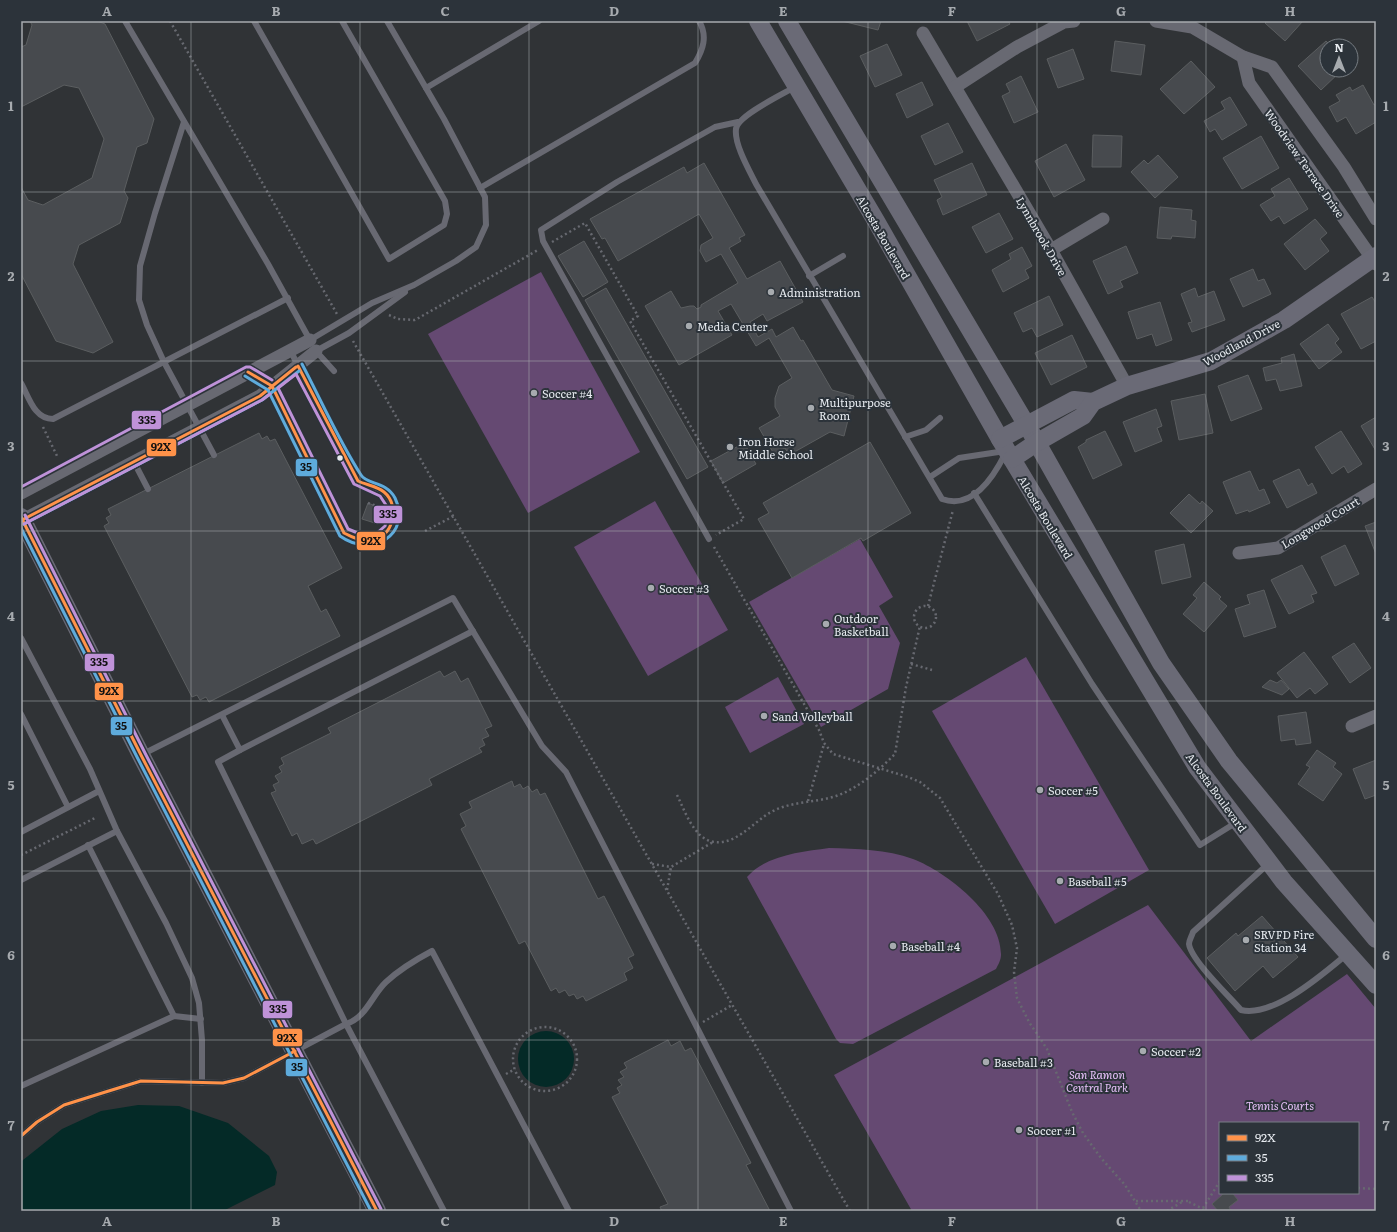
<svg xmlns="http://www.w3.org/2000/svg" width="1397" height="1232" viewBox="0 0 1397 1232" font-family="Literata,serif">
  <rect width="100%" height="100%" fill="#303336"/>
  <g fill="#654972" fill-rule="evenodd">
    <polygon points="541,272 640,452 528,513 428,334"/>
    <polygon points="655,501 728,630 648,676 574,547"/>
    <polygon points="860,539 893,597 879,606 900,643 888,689 821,727 749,602"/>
    <polygon points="1026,657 1149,870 1055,924 932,711"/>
    <polygon points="778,677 804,724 750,753 725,707"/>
    <path d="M829,848C856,849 887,849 913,859C947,872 1002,915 1001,955C1001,960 998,965 996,969L853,1044L840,1043L836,1039L747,877C766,855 801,852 829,848Z"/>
    <path d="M1148,905L1251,1041L1347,974L1376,1009V1211H912L834,1075ZM1220,1123H1358V1193H1220Z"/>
  </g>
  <g fill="#042a27">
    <circle cx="546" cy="1059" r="28"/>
    <polygon points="138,1105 179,1106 228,1123 269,1156 277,1172 275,1185 223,1211 21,1211 21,1163 23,1160 62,1129 101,1111"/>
  </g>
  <g fill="#474a4e" stroke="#5b5e60">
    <polygon points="30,21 97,21 105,24 154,119 147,143 137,147 124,191 128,198 120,223 79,245 73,264 113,342 93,353 56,341 21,274 21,187 28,200 43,205 92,178 104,139 79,88 64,85 21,107 21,47 26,45 32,25"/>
    <polygon points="842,21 881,21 878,30"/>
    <polygon points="967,21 1008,21 1010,24 977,41"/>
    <polygon points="1267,21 1303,21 1285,41 1265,23"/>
    <polygon points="1115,41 1145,45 1141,75 1111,71"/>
    <polygon points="1326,41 1331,46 1327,46 1327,70 1342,70 1321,90 1298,66"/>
    <polygon points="887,44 902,75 875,87 860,56"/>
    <polygon points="1073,49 1084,79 1058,88 1047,59"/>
    <polygon points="1191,61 1215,87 1184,114 1160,89"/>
    <polygon points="1021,76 1038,112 1014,123 1002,96 1010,92 1006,84"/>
    <polygon points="922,82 933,105 907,118 896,94"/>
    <polygon points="1363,85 1374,105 1376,104 1376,122 1356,134 1346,117 1337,122 1329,107 1340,101 1336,95 1350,87 1352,91"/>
    <polygon points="1230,97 1247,125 1222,140 1215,129 1210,132 1204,121 1225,109 1221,102"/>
    <polygon points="948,123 963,152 935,165 921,136"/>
    <polygon points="1093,135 1122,136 1121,167 1092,167"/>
    <polygon points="1261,136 1279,168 1242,189 1223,158"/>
    <polygon points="1066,144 1085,180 1054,197 1035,161"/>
    <polygon points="1158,155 1178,177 1155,198 1131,172 1144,160 1148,164"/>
    <polygon points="704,163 745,235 739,238 741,241 729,248 747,279 780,261 803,302 767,321 763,314 750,322 758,337 772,329 776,337 793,327 801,341 803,340 832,390 854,396 844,436 830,432 789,455 785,448 774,454 759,428 780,416 775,407 775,398 779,386 792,378 769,338 756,346 731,304 718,311 732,335 679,365 645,306 671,291 681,308 690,306 694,306 697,309 701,307 701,305 738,283 721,254 706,262 700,251 701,245 713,238 699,214 618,261 605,238 602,239 590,219 684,167 687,173"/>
    <polygon points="972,163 987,195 943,215 937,200 942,197 934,180"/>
    <polygon points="1289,178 1308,209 1284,224 1279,216 1271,221 1260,205 1275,196 1271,189"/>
    <polygon points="1160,207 1192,210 1191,220 1196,221 1195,238 1172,236 1171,239 1157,238"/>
    <polygon points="999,213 1013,239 986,253 972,227"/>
    <polygon points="1315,219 1327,233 1320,239 1329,251 1305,270 1284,244"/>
    <polygon points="584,241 608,282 583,297 558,256"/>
    <polygon points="1126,246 1138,273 1120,281 1123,287 1108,294 1093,261"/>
    <polygon points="1022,247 1032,266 1025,270 1029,278 1003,292 992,270 1011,259 1009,254"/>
    <polygon points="1253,269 1258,281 1264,279 1271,294 1243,307 1230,279"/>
    <polygon points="606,288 708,467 687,479 585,300"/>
    <polygon points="1195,288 1198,297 1214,291 1225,320 1192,332 1188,323 1192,322 1181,294"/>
    <polygon points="1049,296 1063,325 1037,337 1032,328 1023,332 1014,313"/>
    <polygon points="1372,297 1376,303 1376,341 1361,349 1341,314"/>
    <polygon points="1160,302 1172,340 1156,346 1152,334 1137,339 1128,312"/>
    <polygon points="1328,324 1339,339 1335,343 1342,352 1319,369 1300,344"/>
    <polygon points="1072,335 1087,367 1051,385 1035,353"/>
    <polygon points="1294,354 1302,386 1280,391 1276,379 1266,381 1263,368 1282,363 1281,358"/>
    <polygon points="1248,375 1262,409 1231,421 1218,386"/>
    <polygon points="1205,394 1213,433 1179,440 1171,401"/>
    <polygon points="1156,409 1162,426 1157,428 1162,441 1135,452 1123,422"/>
    <polygon points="1376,417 1376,451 1361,426"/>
    <polygon points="1105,431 1122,465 1093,479 1078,447 1086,442 1086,440"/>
    <polygon points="1341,431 1362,464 1348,473 1344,466 1332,474 1315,447"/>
    <polygon points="259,433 262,439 267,436 270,441 275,439 342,568 308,586 321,612 326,609 340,636 209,702 206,697 200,700 197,695 192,697 104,526 109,523 106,518 111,515 108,509"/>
    <polygon points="870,442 911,513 863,541 861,538 792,578 758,519 769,513 763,503"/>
    <polygon points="744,443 756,464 723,483 711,461"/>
    <polygon points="1299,469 1308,486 1312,483 1317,493 1287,508 1273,481"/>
    <polygon points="1250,471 1259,491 1264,489 1270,503 1249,512 1248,510 1236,514 1223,482"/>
    <polygon points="1189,494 1200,504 1202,501 1213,511 1191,533 1170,513"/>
    <polygon points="368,503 383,509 378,524 362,519"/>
    <polygon points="1376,522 1376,554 1365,526"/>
    <polygon points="1184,544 1191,577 1162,584 1155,551"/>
    <polygon points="1345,545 1359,574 1335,586 1321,557"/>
    <polygon points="1302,565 1317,593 1311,595 1314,602 1289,614 1271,580"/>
    <polygon points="1204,582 1221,597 1219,599 1227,606 1204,632 1183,614 1197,598 1193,595"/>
    <polygon points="1264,590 1276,627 1244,637 1235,609 1250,604 1247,595"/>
    <polygon points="1354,643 1371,668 1350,683 1332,657"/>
    <polygon points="1304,652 1328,684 1315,694 1310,688 1297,698 1277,673"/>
    <polygon points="440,671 444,677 455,671 461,682 468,678 492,726 485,729 489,736 482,739 485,745 479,748 482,752 429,779 432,785 316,844 313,839 302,844 297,833 292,836 271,793 276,791 273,785 279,782 275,776 282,772 279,767 284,764 281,758 331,733 328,728"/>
    <polygon points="1270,680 1277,683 1281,680 1289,689 1282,695 1262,687"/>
    <polygon points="1306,712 1311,743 1296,745 1295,739 1281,741 1278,716"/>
    <polygon points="1317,750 1336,763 1333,767 1342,774 1323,801 1298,784 1310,767 1306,765"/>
    <polygon points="1376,760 1376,795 1365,799 1353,769"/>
    <polygon points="512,781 514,787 520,784 523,789 528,786 532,792 537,789 540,795 545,793 598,899 604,896 634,955 628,958 633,968 624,973 627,980 586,1001 583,996 577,999 574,994 569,996 565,990 559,993 556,988 551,991 525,941 519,944 461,829 466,826 460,814 472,808 469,802"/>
    <polygon points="1262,916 1298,957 1273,978 1263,966 1235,991 1207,958 1236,933 1238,936"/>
    <polygon points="668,1040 671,1046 680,1041 685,1051 691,1048 751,1163 746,1165 770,1211 662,1211 660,1207 668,1204 612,1097 620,1093 617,1088 622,1085 618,1080 624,1077 620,1072 627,1068 624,1063"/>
    <polygon points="1223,1194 1233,1194 1238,1200 1229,1207 1231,1211 1218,1211 1212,1204"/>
  </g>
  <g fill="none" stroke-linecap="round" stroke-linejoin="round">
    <g stroke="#676970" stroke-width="2.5" stroke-dasharray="2 3" stroke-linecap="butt">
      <polyline points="170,21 337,314"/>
      <polyline points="552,242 585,223 638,316 630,321 744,519 716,535"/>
      <polyline points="389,315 398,319 415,320 538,250"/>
      <polyline points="353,341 850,1211"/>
      <polyline points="43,427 58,458"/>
      <polyline points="368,503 383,508"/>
      <polyline points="425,531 454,516"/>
      <polyline points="714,547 819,730 824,743 833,754 908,777 920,782 940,798 998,894 1012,925 1017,948 1014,972 1017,998 1029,1022 1047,1049 1072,1112 1083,1133 1101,1158 1125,1185 1141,1211"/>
      <polyline points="928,606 953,510"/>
      <circle cx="925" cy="617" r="11"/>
      <polyline points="911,664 932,670"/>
      <path d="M677,795C684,809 693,836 710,841C734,848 752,823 771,812C791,801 815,803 836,796C859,788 879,770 895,754L906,687L920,626"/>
      <polyline points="808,801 824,744"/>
      <polyline points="21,855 97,817"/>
      <polyline points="652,864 671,867 713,842"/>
      <polyline points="667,890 671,867"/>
      <polyline points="703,1022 732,1005"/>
      <circle cx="545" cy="1059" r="32"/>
      <polyline points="506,1074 515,1069"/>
      <polyline points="1358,1188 1376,1189"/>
      <polyline points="1136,1201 1191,1201"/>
      <polyline points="1189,1202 1207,1211"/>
      <polyline points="1203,1208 1220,1181"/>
      <polyline points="1167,1211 1182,1202"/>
    </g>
    <g stroke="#686972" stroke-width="6">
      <polyline points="125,21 268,264 311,342"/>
      <polyline points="254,21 389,259 444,225 447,214 445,201 342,21"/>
      <path d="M795,87C783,94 737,116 736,129C734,144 749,170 756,184L942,499C972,510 993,478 1005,454"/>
      <polyline points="426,88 539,21"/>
      <polyline points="184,122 155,213 140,266 139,300 147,325 164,362 214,455"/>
      <path d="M480,188L695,63C703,50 708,36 699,21"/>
      <polyline points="809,276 843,256"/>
      <polyline points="310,340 372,303 414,285 456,261 476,247 486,225 485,197 444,119 387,21"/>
      <polyline points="315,350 334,371"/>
      <polyline points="316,351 349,333 405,292"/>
      <path d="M249,373L272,386L344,533C351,536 362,542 371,541C393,538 400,509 386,494C380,487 367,486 358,481L290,350"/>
      <path d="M21,383C29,397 34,419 53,419L288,298"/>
      <polyline points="905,437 926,430 940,418"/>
      <polyline points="134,462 148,489"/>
      <polyline points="930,477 959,458 1005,451"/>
      <polyline points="974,493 1092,684 1200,845 1237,822"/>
      <polyline points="709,539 543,241 541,230 617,182 715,127 738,122"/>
      <polyline points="21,638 90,769 117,831 166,923 192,978 199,1003 202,1040 202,1083"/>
      <polyline points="21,714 68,807"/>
      <polyline points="222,715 240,750 473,631"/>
      <polyline points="240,750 218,762 346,1024 444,1211"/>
      <polyline points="143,754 453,598 542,746 566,772 791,1211"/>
      <polyline points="21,832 99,791"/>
      <polyline points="88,845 174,1016"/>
      <path d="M1268,864L1193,932C1192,936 1189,940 1189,944C1191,960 1229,996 1241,1010C1273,1018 1323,974 1346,955"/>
      <polyline points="21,880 117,831"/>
      <polyline points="21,1086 174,1016 201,1019"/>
      <path d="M21,1136L37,1122L64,1105L141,1081L223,1083L244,1078L346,1024C366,1018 372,995 386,982C400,969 415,960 432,951L569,1211"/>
    </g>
    <g stroke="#686972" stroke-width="13">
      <polyline points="1156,21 1192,27 1243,57 1272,67 1344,167 1376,219"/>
      <polyline points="923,33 1051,250 1127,386"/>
      <polyline points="1243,57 1249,83 1376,264"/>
      <polyline points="955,87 1017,47 1064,22 1074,21"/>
      <polyline points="1051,250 1103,219"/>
      <polyline points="21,493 310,340"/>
      <polyline points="21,521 260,396 316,351"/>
      <polyline points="1239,553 1278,548 1376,489"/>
      <polyline points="1352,726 1376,716"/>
    </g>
    <g stroke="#6a6a76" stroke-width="18">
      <polyline points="758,21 876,221 1000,439 1197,767 1284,882 1376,985"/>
      <polyline points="787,21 1032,434 1161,663 1229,761 1376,939"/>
      <polyline points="1000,439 1074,400 1093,402"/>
      <polyline points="1012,459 1036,443 1083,416 1093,402 1127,386 1211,361 1284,320 1376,256"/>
      <polyline points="21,517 141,755 377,1211"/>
    </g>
    <defs>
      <g id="bus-1">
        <path d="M248,372L272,386L344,533C352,537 362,542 371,541C393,538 401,506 384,492C377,486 366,485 358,481L298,366"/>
        <polyline points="21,517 141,755 377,1211"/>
        <polyline points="22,520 260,396 296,367"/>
        <polyline points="21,1136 37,1122 64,1105 99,1094 141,1081 223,1083 244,1078 295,1051"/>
      </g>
      <g id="bus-2">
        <path d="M245,376L268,390L340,536C372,559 412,534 395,498C386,481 367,485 361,475C339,441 321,400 302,364"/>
        <polyline points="24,524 262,400 299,371"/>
        <polyline points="21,528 137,757 371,1211"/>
      </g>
      <g id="bus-3">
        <polygon points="296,374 354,484 380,496 388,508 388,514 385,526 376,534 365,536 348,529 278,388"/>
        <polyline points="21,487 246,367 250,367 272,380"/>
        <polyline points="25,515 145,753 381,1209"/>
        <polyline points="24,524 262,400 270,394"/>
      </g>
    </defs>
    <use href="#bus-1" stroke="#2c333a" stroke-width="6"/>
    <use href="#bus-2" stroke="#2c333a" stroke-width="6"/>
    <use href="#bus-3" stroke="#2c333a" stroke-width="6"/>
    <use href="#bus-1" stroke="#ff9249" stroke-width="3"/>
    <use href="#bus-2" stroke="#5eabdc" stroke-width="3"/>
    <use href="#bus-3" stroke="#bf92d8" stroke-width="3"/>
  </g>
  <path fill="none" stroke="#a7abaf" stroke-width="1" stroke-opacity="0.55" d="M191,21V1211M360,21V1211M529,21V1211M698,21V1211M868,21V1211M1037,21V1211M1206,21V1211M21,192H1376M21,361H1376M21,531H1376M21,701H1376M21,871H1376M21,1040H1376"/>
  <g fill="#a7abaf" stroke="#2c333a" stroke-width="1.5">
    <circle cx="771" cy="292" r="4"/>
    <circle cx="689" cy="326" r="4"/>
    <circle cx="534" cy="393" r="4"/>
    <circle cx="811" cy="408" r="4"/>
    <circle cx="730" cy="447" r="4"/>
    <circle cx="651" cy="588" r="4"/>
    <circle cx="826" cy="624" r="4"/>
    <circle cx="764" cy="716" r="4"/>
    <circle cx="1040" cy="790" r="4"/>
    <circle cx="1060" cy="881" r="4"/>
    <circle cx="1246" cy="940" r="4"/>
    <circle cx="893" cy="946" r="4"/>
    <circle cx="1143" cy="1051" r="4"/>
    <circle cx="986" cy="1062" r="4"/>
    <circle cx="1019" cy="1130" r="4"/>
  </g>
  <circle fill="#e7ebf0" stroke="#2c333a" stroke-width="1.5" cx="340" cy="458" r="3.5"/>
  <g text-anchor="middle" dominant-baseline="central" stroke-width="4" stroke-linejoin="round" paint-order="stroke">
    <g font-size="11" fill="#e7ebf0" stroke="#2c333a">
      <text transform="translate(1305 163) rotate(55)">Woodview Terrace Drive</text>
      <text transform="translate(1042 236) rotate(60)">Lynnbrook Drive</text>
      <text transform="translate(884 237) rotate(60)">Alcosta Boulevard</text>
      <text transform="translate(1241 342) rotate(-28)">Woodland Drive</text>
      <text transform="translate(1046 517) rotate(59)">Alcosta Boulevard</text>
      <text transform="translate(1320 522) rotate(-31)">Longwood Court</text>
      <text transform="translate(1217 792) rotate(54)">Alcosta Boulevard</text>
    </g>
    <g font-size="11" fill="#e7ebf0" stroke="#2c333a" text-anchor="start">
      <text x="779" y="292">Administration</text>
      <text x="697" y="326">Media Center</text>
      <text x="542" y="393">Soccer #4</text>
      <text x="819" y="402">Multipurpose<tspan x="819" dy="13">Room</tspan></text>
      <text x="738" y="441">Iron Horse<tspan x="738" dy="13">Middle School</tspan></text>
      <text x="659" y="588">Soccer #3</text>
      <text x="834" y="618">Outdoor<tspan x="834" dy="13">Basketball</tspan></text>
      <text x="772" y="716">Sand Volleyball</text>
      <text x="1048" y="790">Soccer #5</text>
      <text x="1068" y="881">Baseball #5</text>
      <text x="1254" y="934">SRVFD Fire<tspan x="1254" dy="13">Station 34</tspan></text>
      <text x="901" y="946">Baseball #4</text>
      <text x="1151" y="1051">Soccer #2</text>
      <text x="994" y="1062">Baseball #3</text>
      <text x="1027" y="1130">Soccer #1</text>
    </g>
    <g font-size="11" font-style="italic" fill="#e6c0f8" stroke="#2c333a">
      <text x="1097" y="1074">San Ramon<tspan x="1097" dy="13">Central Park</tspan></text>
      <text x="1280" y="1105">Tennis Courts</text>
    </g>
  </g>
  <g stroke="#2c333a" stroke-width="1.5">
    <rect x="131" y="410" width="31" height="20" rx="4" fill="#bf92d8"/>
    <rect x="146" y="438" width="31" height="19" rx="4" fill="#ff9249"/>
    <rect x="295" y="458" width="23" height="19" rx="4" fill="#5eabdc"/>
    <rect x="373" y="505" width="30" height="19" rx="4" fill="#bf92d8"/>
    <rect x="356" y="531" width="30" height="20" rx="4" fill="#ff9249"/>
    <rect x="84" y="653" width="31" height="19" rx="4" fill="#bf92d8"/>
    <rect x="94" y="682" width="30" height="19" rx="4" fill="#ff9249"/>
    <rect x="110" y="716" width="23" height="20" rx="4" fill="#5eabdc"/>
    <rect x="262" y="1000" width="31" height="19" rx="4" fill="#bf92d8"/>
    <rect x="272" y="1028" width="31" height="19" rx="4" fill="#ff9249"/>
    <rect x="285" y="1058" width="23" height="19" rx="4" fill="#5eabdc"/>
  </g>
  <g font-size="11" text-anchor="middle" font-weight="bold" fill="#111">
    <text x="147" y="424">335</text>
    <text x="161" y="451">92X</text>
    <text x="306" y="471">35</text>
    <text x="388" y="518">335</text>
    <text x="371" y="545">92X</text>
    <text x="99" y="666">335</text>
    <text x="109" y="695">92X</text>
    <text x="121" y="730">35</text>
    <text x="278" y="1013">335</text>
    <text x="287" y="1042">92X</text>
    <text x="297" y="1071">35</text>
  </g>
  <rect width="1397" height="1232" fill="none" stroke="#2c333a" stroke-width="44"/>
  <rect x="1219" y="1122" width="140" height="72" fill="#2c333a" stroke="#777d83"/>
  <rect x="1227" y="1135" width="20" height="6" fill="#ff9249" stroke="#777d83"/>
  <text x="1255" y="1142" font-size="12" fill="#e7ebf0">92X</text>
  <rect x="1227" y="1155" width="20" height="6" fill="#5eabdc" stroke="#777d83"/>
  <text x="1255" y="1162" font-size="12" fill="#e7ebf0">35</text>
  <rect x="1227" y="1175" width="20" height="6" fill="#bf92d8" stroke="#777d83"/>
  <text x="1255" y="1182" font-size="12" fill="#e7ebf0">335</text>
  <g transform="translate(1339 58)"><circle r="19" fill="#2c333a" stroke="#777d83"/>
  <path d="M0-3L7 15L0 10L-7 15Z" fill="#a7abaf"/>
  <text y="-6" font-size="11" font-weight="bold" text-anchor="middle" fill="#e7ebf0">N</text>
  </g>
  <rect x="22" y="22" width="1353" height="1188" fill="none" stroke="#a7abaf" stroke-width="1.5"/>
  <g font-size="13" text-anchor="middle" font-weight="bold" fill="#a7abaf">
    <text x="107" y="16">A</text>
    <text x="276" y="16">B</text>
    <text x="445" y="16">C</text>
    <text x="614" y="16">D</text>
    <text x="783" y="16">E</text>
    <text x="952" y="16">F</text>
    <text x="1121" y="16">G</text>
    <text x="1290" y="16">H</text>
    <text x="11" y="111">1</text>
    <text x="1386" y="111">1</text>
    <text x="11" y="281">2</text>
    <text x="1386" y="281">2</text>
    <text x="11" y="451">3</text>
    <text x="1386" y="451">3</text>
    <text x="11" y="621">4</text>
    <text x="1386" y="621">4</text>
    <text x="11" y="790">5</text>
    <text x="1386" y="790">5</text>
    <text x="11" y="960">6</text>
    <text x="1386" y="960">6</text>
    <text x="11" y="1130">7</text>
    <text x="1386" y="1130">7</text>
    <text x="107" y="1226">A</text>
    <text x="276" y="1226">B</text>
    <text x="445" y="1226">C</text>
    <text x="614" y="1226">D</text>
    <text x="783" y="1226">E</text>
    <text x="952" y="1226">F</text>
    <text x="1121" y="1226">G</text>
    <text x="1290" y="1226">H</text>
  </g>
</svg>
